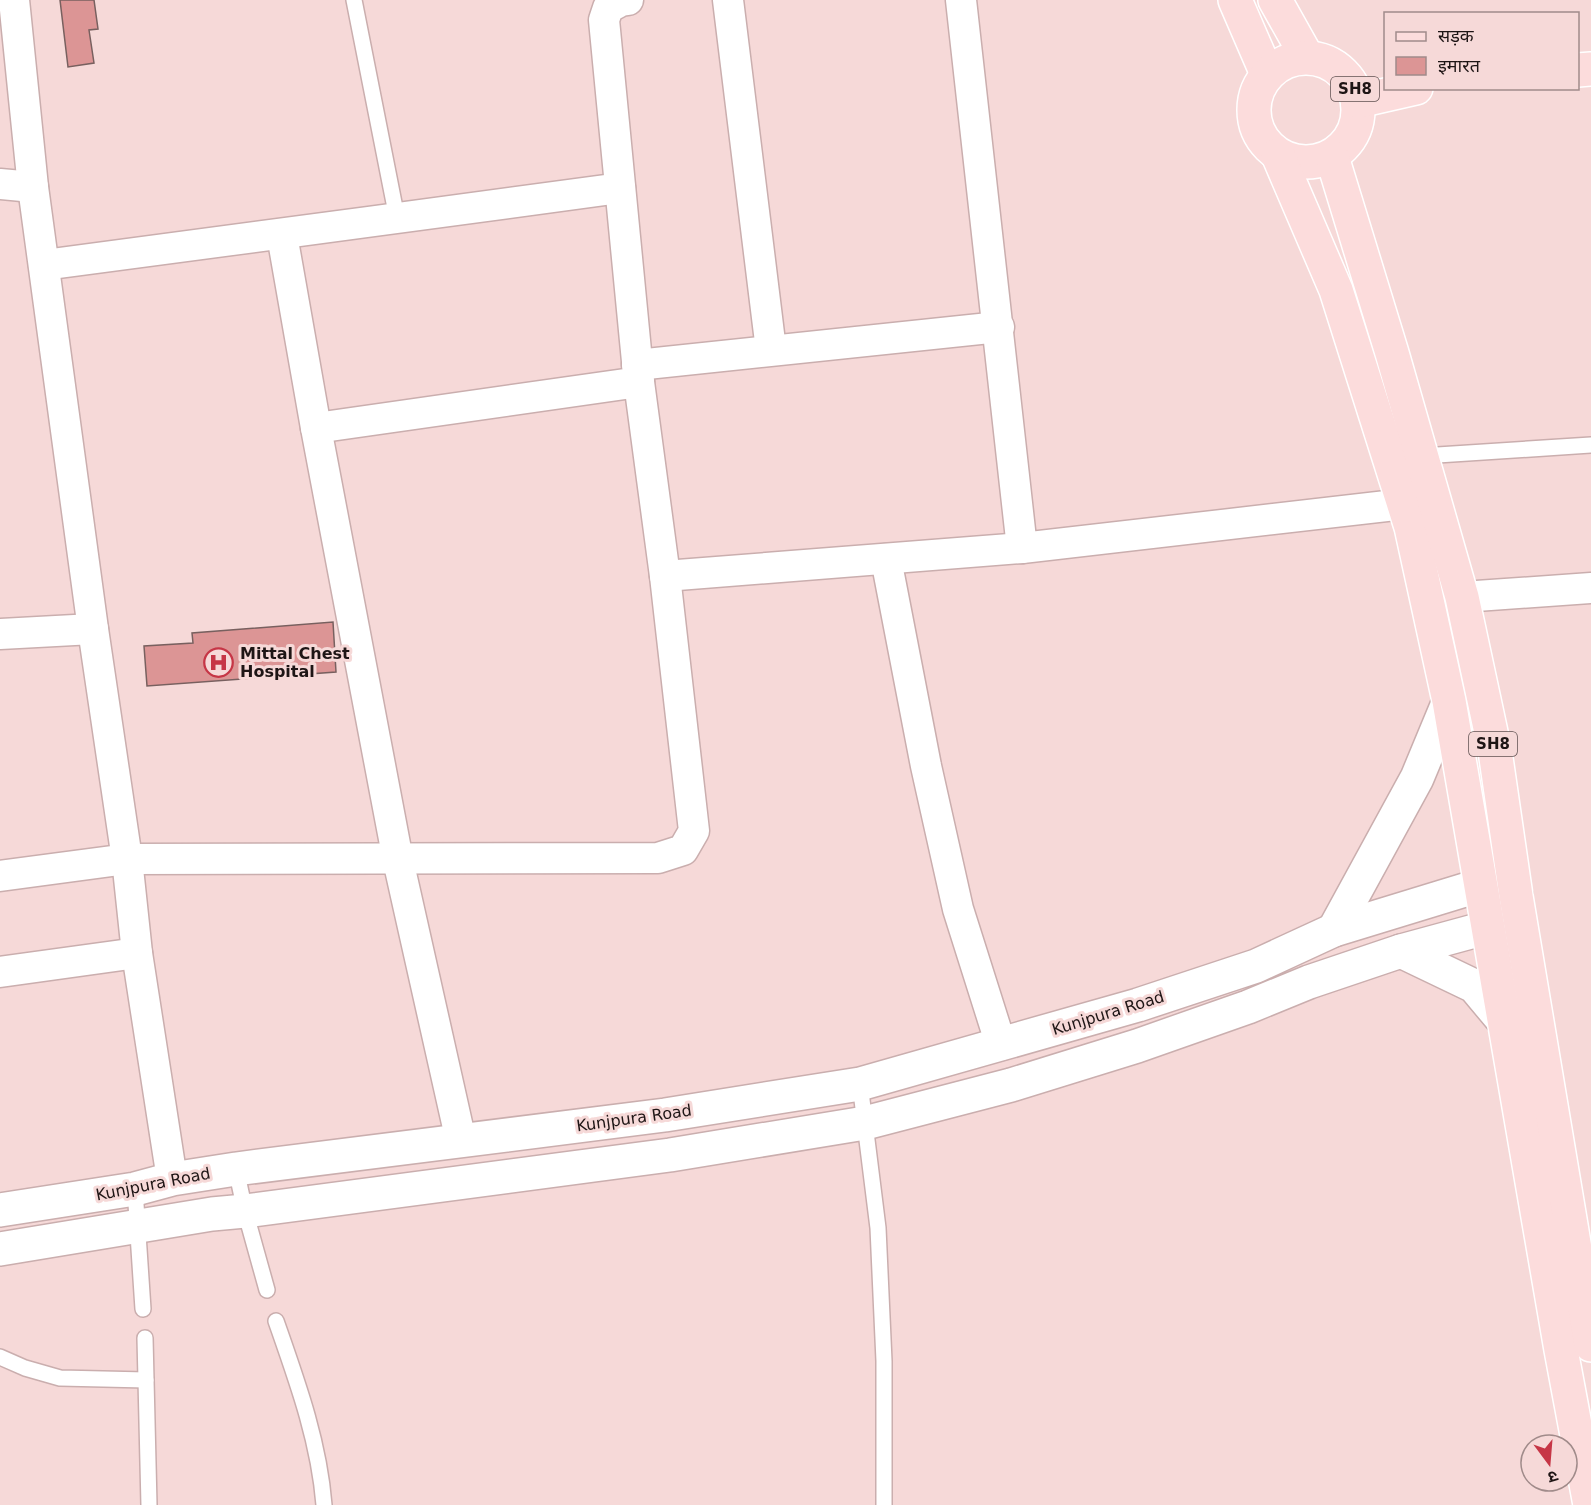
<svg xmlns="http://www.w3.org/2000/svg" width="1591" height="1505" viewBox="0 0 1591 1505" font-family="'DejaVu Sans','Noto Sans Devanagari',sans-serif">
  <rect width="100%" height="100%" fill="#f6d9d8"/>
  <g fill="#dc9595" stroke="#78605f" stroke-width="1.5">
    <polygon points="60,0 94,0 98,29 89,30 94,63 68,67"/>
    <polygon points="333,622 336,672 147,686 144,646 193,643 192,633"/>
  </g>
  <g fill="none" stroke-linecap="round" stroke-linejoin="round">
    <defs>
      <g id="service">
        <polyline points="354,0 397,218"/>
        <polyline points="1422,456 1591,445"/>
        <polyline points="860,1084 878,1228 884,1361 884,1505"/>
        <polyline points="236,1169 245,1211 267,1290"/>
        <polyline points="135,1189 143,1309"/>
        <path d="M276,1321C297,1381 319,1441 324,1505"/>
        <polyline points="145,1338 149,1505"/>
        <polyline points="0,1357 25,1368 60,1378 146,1380"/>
      </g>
      <g id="minor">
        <polyline points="14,0 33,187 93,629 127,859 137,953 172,1179"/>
        <polyline points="728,0 771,350"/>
        <polyline points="961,0 1022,548"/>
        <polyline points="0,184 33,187"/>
        <polyline points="282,235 316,428 398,860 461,1141"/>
        <path d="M44,265C236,241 428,213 620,188"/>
        <polyline points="637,365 999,327"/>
        <polyline points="316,428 639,382"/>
        <polyline points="886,559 926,766 958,909 1001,1045"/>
        <polyline points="665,576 1022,548 1404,504"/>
        <polyline points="1462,597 1591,588"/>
        <polyline points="0,634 93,629"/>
        <polyline points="0,876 127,859 658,858 683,850 694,831 665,576 639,382 604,20 608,8 621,1 628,0"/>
        <polyline points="0,972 137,953"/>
      </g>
      <g id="tertiary">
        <polyline points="1334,930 1417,778 1449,701"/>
        <polyline points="1401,951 1474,986 1505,1023"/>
        <polyline points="0,1210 135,1189 172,1179 236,1169 665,1115 860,1084 1138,1005 1256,966 1334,930 1481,885 1516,896 1489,927 1401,951 1309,982 1248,1007 1137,1046 1011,1085 865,1123 670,1155 245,1211 212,1214 0,1249"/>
      </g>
      <g id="primary">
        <polyline points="1235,0 1267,74"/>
        <polyline points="1275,0 1307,57"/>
        <circle cx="1306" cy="110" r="52"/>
        <polyline points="1578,70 1591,69"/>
        <polyline points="1359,101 1416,88"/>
        <polyline points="1278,155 1336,290 1411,527 1449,701 1561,1350 1590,1505"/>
        <polyline points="1332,157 1392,353 1462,597 1495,751 1516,896 1591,1345"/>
      </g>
    </defs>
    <use href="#service" stroke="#caaeae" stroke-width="18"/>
    <use href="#minor" stroke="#caaeae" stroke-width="33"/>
    <use href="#tertiary" stroke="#caaeae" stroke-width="36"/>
    <use href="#primary" stroke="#fff" stroke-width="36"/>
    <use href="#service" stroke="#fff" stroke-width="15"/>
    <use href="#minor" stroke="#fff" stroke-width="30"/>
    <use href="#tertiary" stroke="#fff" stroke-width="33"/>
    <use href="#primary" stroke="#fcdcdc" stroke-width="33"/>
  </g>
  <defs>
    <symbol id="hospital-ring" viewBox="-11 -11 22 22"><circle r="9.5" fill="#f6d9d8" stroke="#c63646" stroke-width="1.5"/><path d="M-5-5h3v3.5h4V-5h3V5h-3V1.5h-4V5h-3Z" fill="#c63646"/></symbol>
  </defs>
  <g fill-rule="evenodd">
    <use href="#hospital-ring" x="202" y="646" width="33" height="33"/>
  </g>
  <g text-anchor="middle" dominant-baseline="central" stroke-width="6" stroke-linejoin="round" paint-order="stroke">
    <g fill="#f6d9d8" stroke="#5f5050" stroke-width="1.5">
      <rect x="1331" y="77" width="48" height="24" rx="4.5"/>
      <rect x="1469" y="732" width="48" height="24" rx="4.5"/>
    </g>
    <g font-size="15" font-weight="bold" fill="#1e1515">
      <text x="1355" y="89">SH8</text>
      <text x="1493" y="744">SH8</text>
    </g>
    <g font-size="16" font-weight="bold" fill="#1e1515" stroke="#f6d9d8" text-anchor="start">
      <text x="240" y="653">Mittal Chest<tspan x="240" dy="18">Hospital</tspan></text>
    </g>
    <g font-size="16" fill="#1e1515" stroke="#f6d9d8">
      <text transform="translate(1108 1013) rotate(-17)">Kunjpura Road</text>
      <text transform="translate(634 1118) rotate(-8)">Kunjpura Road</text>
      <text transform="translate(153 1184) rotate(-11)">Kunjpura Road</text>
    </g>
  </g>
  <rect x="1384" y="12" width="195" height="78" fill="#f6d9d8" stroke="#a08b8a" stroke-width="1.5"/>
  <rect x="1396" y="32" width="30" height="9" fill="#fcdcdc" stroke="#a08b8a" stroke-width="1.5"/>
  <text x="1438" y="42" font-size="18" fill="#1e1515">सड़क</text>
  <rect x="1396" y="57" width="30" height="18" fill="#dc9595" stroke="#a08b8a" stroke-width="1.5"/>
  <text x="1438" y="72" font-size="18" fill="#1e1515">इमारत</text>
  <g transform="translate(1549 1463) rotate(164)"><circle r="28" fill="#f6d9d8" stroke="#a08b8a" stroke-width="1.5"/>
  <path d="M0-4.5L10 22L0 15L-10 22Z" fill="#c63646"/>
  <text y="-9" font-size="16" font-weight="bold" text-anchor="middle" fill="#1e1515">उ</text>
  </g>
</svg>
